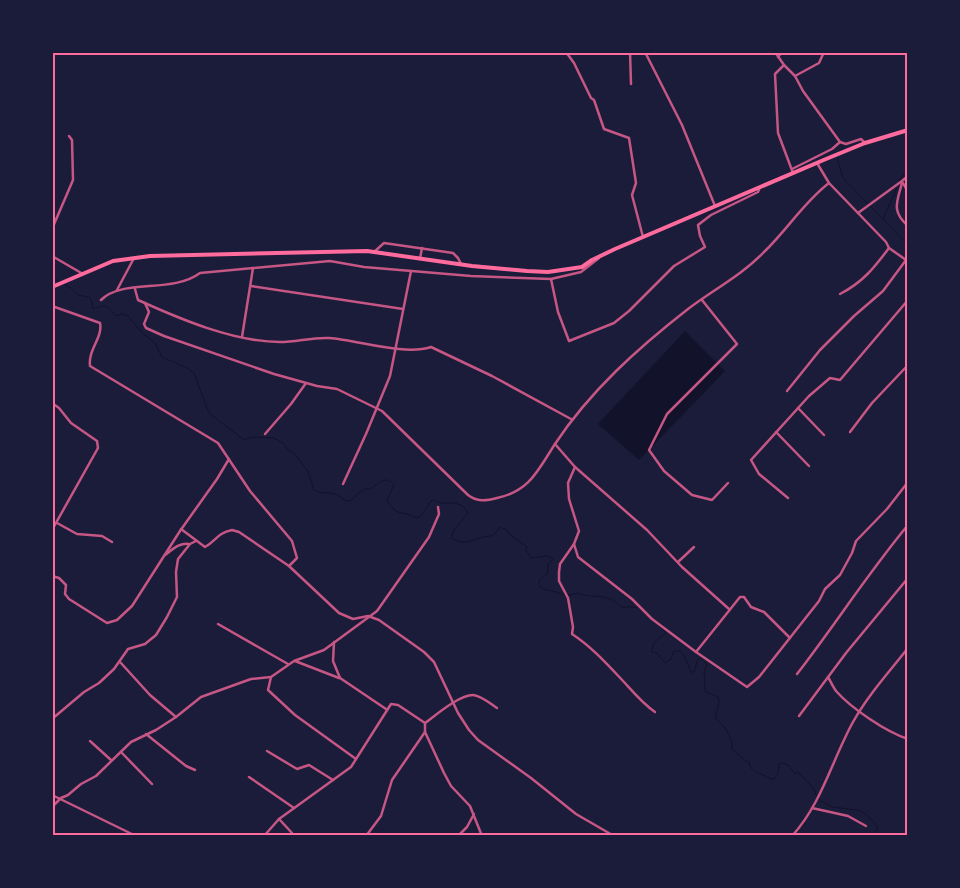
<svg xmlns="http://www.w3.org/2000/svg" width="960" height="888" viewBox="0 0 960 888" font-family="Raleway,sans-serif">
  <rect width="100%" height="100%" fill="#1b1b3a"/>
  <polygon fill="#12122b" points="685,331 725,371 639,460 598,424"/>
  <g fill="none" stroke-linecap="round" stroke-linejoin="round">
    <g stroke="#12122b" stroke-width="1">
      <polyline points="837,157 843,178 908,245"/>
      <polyline points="899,180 908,169"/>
      <polyline points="883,219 897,188"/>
      <polyline points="52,278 61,282"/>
      <path d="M64,284L71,288L78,295L88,297L91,299L93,309C107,304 107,305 116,316L123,314L128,316L142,333L155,343L162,357L187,368L194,373L209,413L244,440L252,437L274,438L283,443L288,450L294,453L308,471L314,490C320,494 327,492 335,494C341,496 343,501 350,501C357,496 362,487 370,489C379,484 386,474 394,485L387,500C398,518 402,510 417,518L421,516L431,501L434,500L441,503H456L464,507L468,513L454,530L451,538C469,548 477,535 493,536L500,527L507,530L508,533L527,547L526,550L531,558L547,556L552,558L553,560L548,564C548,577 547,573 539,581L540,587C544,590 547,590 552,591C563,594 567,597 578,593C594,600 606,591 621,607H638L654,622"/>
      <path d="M659,625L666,633C660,638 651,642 652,652L657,653L665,663L671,659L674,651H680L685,657L691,672H694L698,659H702L707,664L704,673L705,681L704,689L706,692L718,697C721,707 715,710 716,717C716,720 719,721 721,723C727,729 733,741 732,749L746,761L749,762C750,771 755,771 763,775C767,777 769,779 774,779L778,773L779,764L781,763L788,765L795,774L798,772L814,789L816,795L821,801L832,807L858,810L867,815L877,826L878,828L871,836"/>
    </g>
    <g stroke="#c65784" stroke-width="2.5">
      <polyline points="566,52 574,63 591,98 594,100 604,129 629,138 636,183 632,195 643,237"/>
      <polyline points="630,52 631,84"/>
      <polyline points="645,52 682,125 715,206"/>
      <polyline points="775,52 784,65 775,74 778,133 793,173"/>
      <polyline points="778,57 782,52"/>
      <polyline points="784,65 795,76 819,63 824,52"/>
      <polyline points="795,76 803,91 840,142 846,144 861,139 865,143"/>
      <polyline points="817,163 829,183 886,242 889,248 906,260"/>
      <polyline points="792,169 832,149 840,142"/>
      <path d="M902,183C897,202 891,211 908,226"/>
      <polyline points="903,183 908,192"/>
      <polyline points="858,213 902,181 908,176"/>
      <polyline points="52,229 73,180 72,140 69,136"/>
      <polyline points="374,252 384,243 453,253 458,258 461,264"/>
      <polyline points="52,256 83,274"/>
      <polyline points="420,259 422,248"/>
      <polyline points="551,279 558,312 569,341 614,323 629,311 674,266 705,247 700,236 698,225 711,215 758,192 760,187"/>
      <polyline points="251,286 403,309"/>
      <path d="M135,289L138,300C180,319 234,342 280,342C296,342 313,337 329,338C358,340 404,356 431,347L492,376L571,419"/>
      <polyline points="117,290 134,258"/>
      <path d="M840,294C863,282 874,268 889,248"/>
      <path d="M101,300C123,278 172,294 200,273L330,261L364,267L471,276L551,279L581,272L599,258"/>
      <polyline points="702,300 737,344 667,414 649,450 664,471 692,495 712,500 728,483"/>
      <path d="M145,303L149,312L144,324L146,328L164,336L274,374L317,386L337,389L382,411L468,495C477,502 486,501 497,498C530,491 538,470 555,444"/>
      <path d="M52,306L100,323C103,338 88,349 90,366L218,443L250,491L292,541L297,558L289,566L339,613L353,619L368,616L379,620L424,652L434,662L458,713L469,730L478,740L531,778L576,814L614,836"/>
      <polyline points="242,337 253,268"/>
      <polyline points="787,391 820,350 854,316 883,291 906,260"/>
      <polyline points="52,403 59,408 71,423 97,441 98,448 52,530"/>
      <polyline points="798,408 824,435"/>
      <polyline points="776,432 809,466"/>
      <polyline points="850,432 872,403 908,365"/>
      <polyline points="265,434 291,404 306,383"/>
      <polyline points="575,467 568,483 569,499 579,531 574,544 578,557 632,599 652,619 696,652 747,687 759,677 819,601 825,589 840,575 852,553 856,541 887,509 908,482"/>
      <polyline points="343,484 366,434 390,376 411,271"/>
      <polyline points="788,498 759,474 751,460 809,396 830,378 840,380 908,300"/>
      <polyline points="57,523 77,534 102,536 112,542"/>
      <path d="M181,529L205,547C216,541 217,533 232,530L239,532L289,566"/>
      <path d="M574,544L560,564L559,572V581L568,598L573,627L572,634C592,647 608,665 624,682C634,693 643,704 655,712"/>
      <path d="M165,555C172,550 180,542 189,544"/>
      <polyline points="678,562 694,547"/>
      <polyline points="52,576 59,578 66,585 65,594 69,599 107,623 117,620 132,606 180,531 217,479 229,459"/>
      <path d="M729,609L682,567L647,530L575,467L555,444C590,391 638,348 688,309C713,290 742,275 764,252C787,230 804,202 829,183"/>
      <polyline points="218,624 288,664"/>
      <polyline points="334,642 333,661 340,678 386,709"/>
      <polyline points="696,652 740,597 744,597 751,607 764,612 790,638"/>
      <polyline points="295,661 339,678"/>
      <polyline points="120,662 150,695 176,717"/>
      <path d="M797,674C835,625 868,573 908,525"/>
      <polyline points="271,677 268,690 295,715 356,759"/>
      <path d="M828,677C831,682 833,687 836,691C851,708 886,732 908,739"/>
      <polyline points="799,716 846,653 908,578"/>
      <polyline points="52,719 84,692 99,683 114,669 128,649 145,644 156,635 167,617 177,597 176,572 178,559 190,544 196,541"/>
      <path d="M425,723C436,715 459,695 473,695C480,695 491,704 497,708"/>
      <polyline points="146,734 186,766 195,770"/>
      <polyline points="90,741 111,760"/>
      <polyline points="267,751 297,769 309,765 333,780"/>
      <polyline points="121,752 152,784"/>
      <polyline points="249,777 294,808"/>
      <polyline points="52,795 136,836"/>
      <polyline points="52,807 61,798 68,795 81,784 96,776 131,742 156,730 176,717 201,697 251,679 271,677 294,661 324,650 377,611 429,537 439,514 438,507"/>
      <polyline points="812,808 848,816 866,826"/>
      <polyline points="279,819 292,833 292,836"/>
      <polyline points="264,836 279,819 351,767 391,704 398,705 425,723 425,732 444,773 451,786 470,806 482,836"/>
      <polyline points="366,836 381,816 392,780 425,732"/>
      <polyline points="458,836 467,827 474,814"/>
      <path d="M792,836C822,803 832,760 853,722C868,695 889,672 908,648"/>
    </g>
    <polyline stroke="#ff6b9d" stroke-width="4" points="52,287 113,261 150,256 367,251 472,266 527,271 548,272 582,267 592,260 615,249 826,159 865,143 908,130"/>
  </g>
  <rect width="960" height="888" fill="none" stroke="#1b1b3a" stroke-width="108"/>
  <rect x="54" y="54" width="852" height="780" fill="none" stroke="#ff6b9d" stroke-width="2"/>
</svg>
